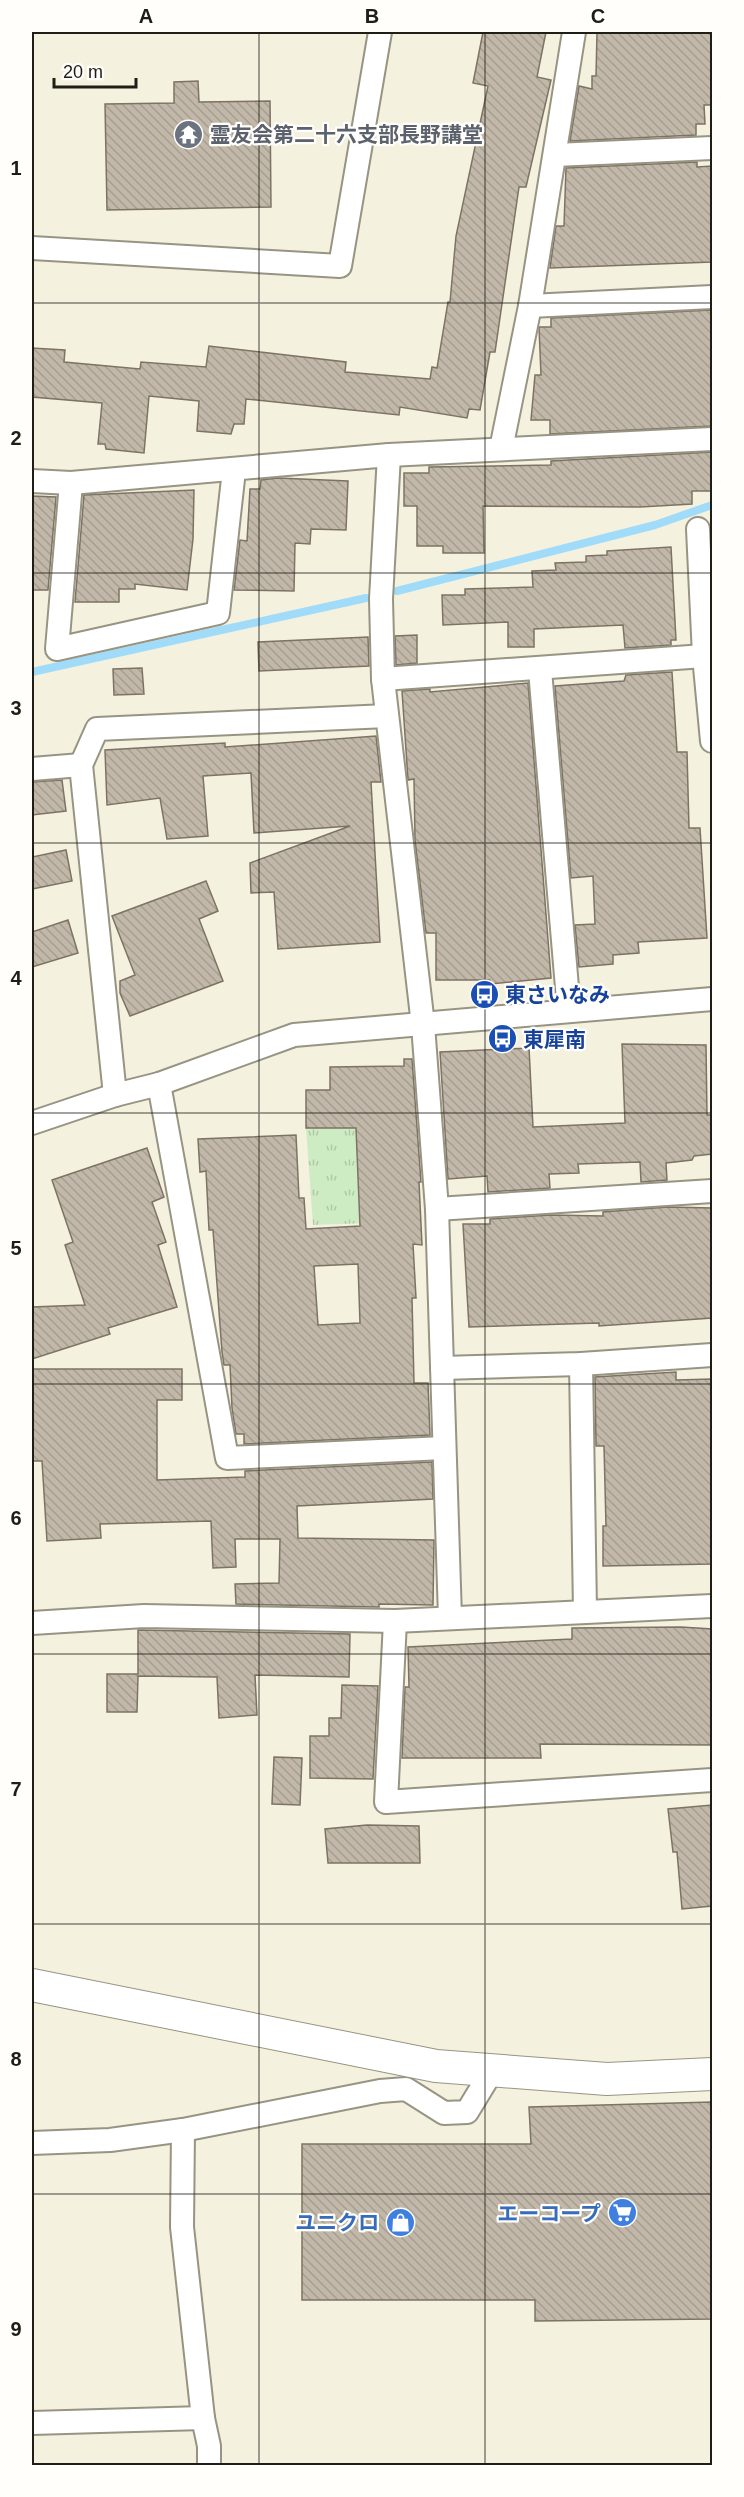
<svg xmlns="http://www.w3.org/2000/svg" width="744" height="2497" viewBox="0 0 744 2497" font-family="Arial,'Noto Sans JP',sans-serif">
  <defs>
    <pattern id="park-tufts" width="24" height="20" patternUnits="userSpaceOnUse" patternTransform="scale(1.5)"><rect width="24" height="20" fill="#ceecc3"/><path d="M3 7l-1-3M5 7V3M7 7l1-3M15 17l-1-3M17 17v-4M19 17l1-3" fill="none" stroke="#b0caa7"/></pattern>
    <pattern id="building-back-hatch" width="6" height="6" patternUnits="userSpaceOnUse" patternTransform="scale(1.5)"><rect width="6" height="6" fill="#c2b8a9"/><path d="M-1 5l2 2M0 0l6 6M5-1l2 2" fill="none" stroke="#a69e91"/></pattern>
  </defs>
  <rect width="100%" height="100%" fill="#f5f1df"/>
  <polygon fill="url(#park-tufts)" points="351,1116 397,1222 313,1225 306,1128 351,1128"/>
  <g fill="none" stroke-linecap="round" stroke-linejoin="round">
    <g stroke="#a0dcf9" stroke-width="8">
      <polyline points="397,591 655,525 712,505"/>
      <polyline points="32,672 366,598"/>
    </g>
  </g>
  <g fill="url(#building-back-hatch)" stroke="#7c7365" stroke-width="1.5" fill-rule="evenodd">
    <polygon points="483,32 546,32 537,77 551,80 526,187 519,187 495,352 490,352 480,410 469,409 467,418 400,407 399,415 246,399 244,424 234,424 231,434 197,431 199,401 149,396 144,453 106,449 105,444 98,444 102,403 32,397 32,348 65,350 64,362 140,369 141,362 206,367 209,346 346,362 345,372 430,379 432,367 437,368 448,302 450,302 456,236 488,86 473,83"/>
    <polygon points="604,32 712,32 712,105 704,105 705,124 696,124 696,135 570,141 579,86 592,89 592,76 596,76 597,33"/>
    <polygon points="198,81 199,102 270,101 271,207 107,210 105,104 174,103 174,82"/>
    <polygon points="697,162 697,167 712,166 712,262 550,268 556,226 564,226 566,168"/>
    <polygon points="712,310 712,426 550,434 550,420 531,420 535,375 541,375 539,327 551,327 551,318"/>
    <polygon points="712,452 712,491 692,491 692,504 640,507 483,506 484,553 443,553 443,546 417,546 417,506 404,506 404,473 429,473 429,467 551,465 551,461"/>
    <polygon points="278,478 348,481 346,530 311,529 310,544 295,543 294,591 234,590 240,540 247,541 250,489 260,489 261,480"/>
    <polygon points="194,490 193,539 187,590 135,584 135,589 119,589 119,602 75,602 84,495"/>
    <polygon points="32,496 56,497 48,590 32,590"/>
    <polygon points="671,547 676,640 671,640 671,645 625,648 623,625 534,629 534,647 508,647 508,622 443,625 442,595 465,595 465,589 533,587 532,571 556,570 555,563 586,562 586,556 607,555 607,551"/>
    <polygon points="417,635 417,663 396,665 395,636"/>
    <polygon points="368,637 369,666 259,671 258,642"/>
    <polygon points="142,668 144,694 114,695 113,669"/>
    <polygon points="672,672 677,752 687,752 689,828 700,828 707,938 638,942 639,953 613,955 613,964 579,967 575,925 595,924 593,876 571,878 555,686 624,681 626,675"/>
    <polygon points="528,683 551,978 491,984 490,980 436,980 436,933 426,933 415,840 414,779 408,780 402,691 430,689 430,692"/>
    <polygon points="376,736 381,782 371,782 380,942 278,949 274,892 251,893 250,863 350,826 254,833 251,773 203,776 208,836 167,839 160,798 107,805 105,750 225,743 225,747"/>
    <polygon points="62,780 66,811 32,815 32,782"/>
    <polygon points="66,850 72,881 32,889 32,857"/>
    <polygon points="206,881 218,911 199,919 223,981 130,1016 120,993 120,981 135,975 112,916"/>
    <polygon points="68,920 78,953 32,967 32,932"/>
    <polygon points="622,1044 706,1045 707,1115 712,1115 712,1154 694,1156 692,1160 666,1163 667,1180 641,1182 640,1162 578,1164 579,1173 549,1174 550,1188 488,1192 487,1176 448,1179 440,1052 529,1048 533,1127 625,1123"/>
    <path d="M404,1059H412L421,1182H419L422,1245L413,1244L416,1298H412L414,1383H428L430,1435L244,1444V1434H236L232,1408L230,1365H224L222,1352L213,1230H209L206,1171L200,1172L198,1139L296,1135L299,1198H304L306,1229L360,1226L356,1128H306V1090H330V1067L404,1066ZM358,1264L360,1323L318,1325L314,1266Z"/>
    <polygon points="147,1148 164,1197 152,1202 166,1242 158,1245 177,1307 108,1328 110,1334 32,1359 32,1307 85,1305 65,1245 73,1242 52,1180"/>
    <polygon points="668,1207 712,1208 712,1318 599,1326 599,1323 469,1327 463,1224 490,1224 490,1219 551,1215 603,1216 603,1212"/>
    <polygon points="32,1369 182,1369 182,1400 157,1400 157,1480 245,1477 245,1471 432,1462 433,1499 297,1506 298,1538 434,1540 433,1605 379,1604 379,1607 236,1604 235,1584 279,1583 280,1539 235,1539 236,1567 213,1568 211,1521 100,1524 101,1538 47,1541 42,1461 32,1461"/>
    <polygon points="676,1372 676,1380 712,1379 712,1564 603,1566 603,1526 606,1526 604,1446 596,1446 595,1377"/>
    <polygon points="681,1627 712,1629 712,1745 540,1744 541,1758 402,1758 405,1687 409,1687 408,1647 572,1639 572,1628"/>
    <polygon points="138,1630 350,1634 349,1677 255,1675 257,1715 219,1718 217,1677 138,1676 137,1712 107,1712 107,1674 138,1674"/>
    <polygon points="342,1685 378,1686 373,1779 310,1778 310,1736 329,1736 329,1718 341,1718"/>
    <polygon points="274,1757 302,1758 300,1805 272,1804"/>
    <polygon points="712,1805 712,1906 682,1909 677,1852 673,1852 668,1809"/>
    <polygon points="367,1825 419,1826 420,1863 328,1863 325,1829"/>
    <polygon points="712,2102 712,2319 535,2321 535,2300 302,2300 302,2144 531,2144 529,2107"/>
  </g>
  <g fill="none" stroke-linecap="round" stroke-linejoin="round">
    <defs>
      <g id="street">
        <polyline points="574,32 530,306 712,297"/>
        <polyline points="555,155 712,148"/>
        <polyline points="32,248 340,266 380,32"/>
        <polyline points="501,449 530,306"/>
        <polyline points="389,455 381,599 383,679 423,1025 437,1209 450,1618"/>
        <polyline points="32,481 71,483 389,455 712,439"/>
        <polyline points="71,483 57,649 218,613 234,470"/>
        <polyline points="698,529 704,656 712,741"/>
        <polyline points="540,670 569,1011"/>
        <polyline points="383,679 704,656"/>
        <polyline points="32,769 81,765"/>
        <polyline points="159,1084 227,1458 444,1448"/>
        <polyline points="115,1095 81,765 97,729 387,716"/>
        <polyline points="32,1123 115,1095 159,1084 294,1035 712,999"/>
        <polyline points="437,1209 712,1191"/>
        <polyline points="581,1364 585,1611"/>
        <polyline points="442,1368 581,1364 712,1355"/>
        <polyline points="395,1621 386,1802 712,1780"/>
        <polyline points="32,1623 144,1616 395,1621 712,1606"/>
        <polyline points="183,2130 182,2227 203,2418 209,2446 209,2466"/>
        <polyline points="32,2143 110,2140 183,2130 380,2091 406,2089 444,2113 467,2112 492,2071"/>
        <polyline points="32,2423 203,2418"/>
      </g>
      <polyline id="secondary" points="32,1985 436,2066 607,2079 712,2074"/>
    </defs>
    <use href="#street" stroke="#979483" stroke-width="26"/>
    <use href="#secondary" stroke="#979483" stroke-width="34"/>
    <use href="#street" stroke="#fff" stroke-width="22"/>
    <use href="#secondary" stroke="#fff" stroke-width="32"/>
  </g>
  <path fill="none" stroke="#1e1d16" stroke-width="1.5" stroke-opacity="0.55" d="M259,32V2466M485,32V2466M32,303H712M32,573H712M32,843H712M32,1113H712M32,1384H712M32,1654H712M32,1924H712M32,2194H712"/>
  <defs>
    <symbol id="temple-disc" viewBox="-11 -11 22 22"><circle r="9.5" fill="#6b7280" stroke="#fffefa"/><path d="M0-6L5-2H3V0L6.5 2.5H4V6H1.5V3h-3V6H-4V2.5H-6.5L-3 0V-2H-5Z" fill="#fff"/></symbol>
    <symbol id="bus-disc" viewBox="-11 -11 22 22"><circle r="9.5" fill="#1a4fb4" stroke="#fffefa"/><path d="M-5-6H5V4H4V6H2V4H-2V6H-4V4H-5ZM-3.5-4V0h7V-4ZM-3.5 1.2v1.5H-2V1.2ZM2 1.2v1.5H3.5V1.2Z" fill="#fff"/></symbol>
    <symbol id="supermarket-disc" viewBox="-11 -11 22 22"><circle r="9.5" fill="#3f7fe0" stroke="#fffefa"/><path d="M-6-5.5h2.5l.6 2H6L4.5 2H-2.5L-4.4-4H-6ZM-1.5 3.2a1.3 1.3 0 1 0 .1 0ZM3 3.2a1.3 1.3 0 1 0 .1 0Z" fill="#fff"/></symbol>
    <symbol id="shop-disc" viewBox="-11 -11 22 22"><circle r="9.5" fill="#3f7fe0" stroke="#fffefa"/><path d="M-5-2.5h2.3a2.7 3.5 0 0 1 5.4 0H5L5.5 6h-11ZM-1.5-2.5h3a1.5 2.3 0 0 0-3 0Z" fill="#fff"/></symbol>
  </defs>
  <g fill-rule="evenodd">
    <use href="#temple-disc" x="172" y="118" width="33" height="33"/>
    <use href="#bus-disc" x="468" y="978" width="33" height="33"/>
    <use href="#bus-disc" x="486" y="1022" width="33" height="33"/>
    <use href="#supermarket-disc" x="606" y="2196" width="33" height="33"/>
    <use href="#shop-disc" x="384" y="2206" width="33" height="33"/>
  </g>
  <g text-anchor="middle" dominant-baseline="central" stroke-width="4.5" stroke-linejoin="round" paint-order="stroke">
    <g font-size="21" font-weight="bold" fill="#5b616d" stroke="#fffefa" text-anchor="start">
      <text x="210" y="134">霊友会第二十六支部長野講堂</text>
    </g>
    <g font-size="21" font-weight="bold" fill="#164399" stroke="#fffefa" text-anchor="start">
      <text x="505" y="994">東さいなみ</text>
      <text x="523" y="1039">東犀南</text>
    </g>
    <g font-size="21" font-weight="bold" fill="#366cbe" stroke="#fffefa" text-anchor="end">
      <text x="601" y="2213">エーコープ</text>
      <text x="379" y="2222">ユニクロ</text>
    </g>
  </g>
  <rect width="744" height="2497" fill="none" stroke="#fffefa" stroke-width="66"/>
  <path d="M54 78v9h82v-9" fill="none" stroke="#1e1d16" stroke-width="3"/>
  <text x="63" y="78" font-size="18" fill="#1e1d16" stroke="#fffefa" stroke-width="4.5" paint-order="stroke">20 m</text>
  <rect x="33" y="33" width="678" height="2431" fill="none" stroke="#1e1d16" stroke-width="2"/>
  <g font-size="20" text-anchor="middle" font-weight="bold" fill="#1e1d16">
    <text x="146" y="23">A</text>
    <text x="372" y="23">B</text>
    <text x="598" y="23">C</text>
    <text x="16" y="175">1</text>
    <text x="16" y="445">2</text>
    <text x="16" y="715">3</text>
    <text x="16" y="985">4</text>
    <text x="16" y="1255">5</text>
    <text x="16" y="1525">6</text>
    <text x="16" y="1796">7</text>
    <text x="16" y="2066">8</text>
    <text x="16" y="2336">9</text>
  </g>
</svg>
